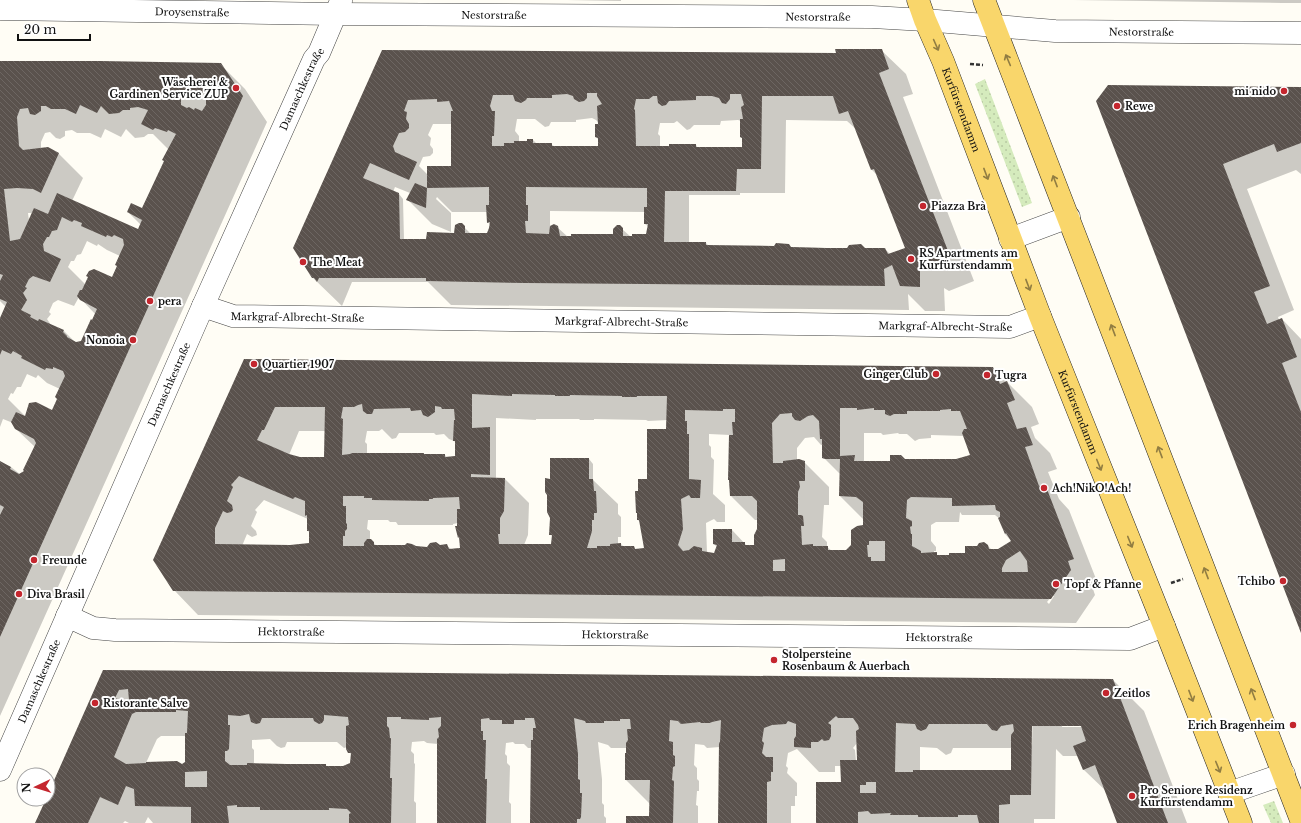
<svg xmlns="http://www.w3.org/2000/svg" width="1301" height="823" viewBox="0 0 1301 823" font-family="'Libre Baskerville',serif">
  <defs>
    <pattern id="green-dots" width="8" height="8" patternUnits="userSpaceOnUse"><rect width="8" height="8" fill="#d5ebbd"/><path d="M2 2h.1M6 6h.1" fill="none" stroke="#b6c8a1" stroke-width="1.8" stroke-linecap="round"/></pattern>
    <pattern id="building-back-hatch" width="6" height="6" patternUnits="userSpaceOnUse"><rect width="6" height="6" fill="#5a524d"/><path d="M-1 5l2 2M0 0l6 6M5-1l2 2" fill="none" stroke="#6d6662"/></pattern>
  </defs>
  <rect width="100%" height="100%" fill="#fffdf5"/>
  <g fill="url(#green-dots)">
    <polygon points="985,79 1032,203 1022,207 975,84"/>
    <polygon points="1274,801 1283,823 1271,823 1263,805"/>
  </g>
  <g fill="#0003" fill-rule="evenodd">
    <polygon points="567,0 621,0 621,1"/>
    <polygon points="1073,0 1301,0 1301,3 1282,3"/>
    <path d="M881,50L906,74L913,94L903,97L974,281L949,291L944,288L945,311H925L908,294L909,310L451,305L428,282H352L342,306L312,277L383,51L837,54ZM592,118L596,120L599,123L596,137L599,140V147H555L551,144H537L533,140L528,142H519V136L515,131L517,119H535L545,127L549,126L551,122H576V120ZM738,120L741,121V137L743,139V148H698L696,145L660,147V136L658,134L660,123H674L677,121L687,130L690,129L694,125H720L721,121ZM786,120L847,121L857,130L872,170L878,176L906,249L890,254L885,249L709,246L706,243H689V195H740V193H785ZM433,124H452V167L428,175L419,166L423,157L430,156L433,153V149L430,145L431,138L428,135ZM395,187L410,193L407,199L432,224L451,232V213L436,199L437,197L452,212H487L488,222L490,225L488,234H471L461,224L455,234L426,240H404L403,199L399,194L393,192ZM550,211L645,212V224L649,227L647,235L631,237L622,229L615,235L568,237L557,227L554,225L550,227Z"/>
    <path d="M0,61L220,64L245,89L267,122L0,716V462L11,467L21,475L26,471L35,447L16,429L13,423L3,419L0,427V320L6,307L0,301ZM105,129L121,137L126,129L135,138L144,137L148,134H153L169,150L165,161L143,210L128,212L141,225L139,230L72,201L83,178L58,153L41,149V142L45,133L50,132L56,138L60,139L65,136V131L72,130L77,133H90L101,138ZM28,213H32L29,221ZM87,241L97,246L98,244L107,250L120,256L113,278L86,285L68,267L71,261H74L77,255L81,254ZM79,297L96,315L82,342L76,343L64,331L51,325L47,319L51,314L49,312L53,303L58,300L74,306ZM27,374L36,378L38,375L47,383L60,389L58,399L52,411L26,417L8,399L11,393L13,394L17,387H21Z"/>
    <polygon points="1301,88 1301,174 1296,170 1247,189 1294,310 1278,317 1279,320 1282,319 1301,339 1301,630 1097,102"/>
    <path d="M244,360L993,368L1032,407L1039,424L1031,427L1035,438L1050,453L1057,469L1048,472L1059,499L1069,510L1098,584L1092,586L1095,595L1076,623L198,615L174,590ZM496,418L536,420V419H579L580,420H594V419L646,420L648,421L668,420V432L648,480L639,492L638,520L640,522L645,549L636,550L634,547H624L621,544H618V537H621V517L618,514V504L593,480V464L589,459L551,479H546L548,512L551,518L550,534L553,537L552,545H524L528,535L529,503L505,479L496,478ZM382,429L392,439L396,438L399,433H434L436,435L444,434L449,439L456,442V457L447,458L445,455L367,454V444L365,442L367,431H379ZM299,431H325V458H300L289,455ZM864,433H881L883,435L898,433L899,434H907L915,441L919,439L931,438V435L964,436L971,455L956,460L864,462ZM709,434L730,435L729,480L731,496L755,520H758L755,546H747L732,530L714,544L717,547L715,554L707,553L706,523L714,519L717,522H725V505L713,494L714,460L711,457V447L709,445ZM814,437L821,445H823V457L840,474V496L864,520V526L852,545L847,551H832L827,547V542L822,537L824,505H829V487L804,462L797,460V448L805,438ZM264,500L308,519V531L310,533V544L290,546H242L247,534L252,537L257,535L256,531L251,526L257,512L255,510ZM960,512L962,515H995L1000,519L1005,534L1012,542L999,550H992L987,545L966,554L939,556L934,553V551H936V547L931,541V525L936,522H959ZM368,520H388L390,522H396L398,525H453V524L458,523L459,537L461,539V548L451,549L446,545L428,548L377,546L370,540V531L367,529ZM1052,596H1054L1049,604L1047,602Z"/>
    <path d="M104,671L1113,680L1144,711L1187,823H1118L1107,792L1084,770L1079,756H1063L1056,749L1055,819H1034V823H817L842,783L841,766H835V772H819L797,749L788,753L786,766L788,768L787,773L797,783V796H795V806H791V823H719L720,747L707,748L704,745L695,744L694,765L697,768V779L699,781V791H697L696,805L698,806V823H627L650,817V804L626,780L627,748H611L608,745L598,742L602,779V803L604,805V816L606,818V823H531L532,748H528L524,744H515L513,742L506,743L505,754L507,756V763L510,766L509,802L511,804V823H438V744L427,743L424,741L412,742L411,751L414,754V763L415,764L414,801L416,803V823H153L148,817L145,823H129L125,821L123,823H36ZM1033,699L1032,746L1030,744ZM1062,725H1086V727H1062ZM161,736H186V763L183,765L146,763L157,739ZM270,739L277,746L281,748L285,747L287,742H337L344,748L347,747L349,752L352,755L351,763L344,767H327L326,765L254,764V750L252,748V740ZM857,743L858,761H856L855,750L853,748ZM920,747L937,748L946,755L951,753L953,748H1012V771H920Z"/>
  </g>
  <g fill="url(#building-back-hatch)" fill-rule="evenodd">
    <path d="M835,49H882L889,69L879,73L950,256L923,267L920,265V287L900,286L892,265L884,269L885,286L525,283L426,281V278H319L317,282L314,278H312L293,248L382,50L836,53ZM587,93H597V96L602,104L597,106L598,124H595V137L598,138V146H552V143H533V139H527V141H514V143H504V146H492V136H494L495,111H492L490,106L493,95H513L515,101L521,103L526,100L527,98H552V95L567,94L573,96L574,99L579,102L584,101L587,98ZM730,94H741L744,105L741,107L743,119H740V137L742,138V147H696V144H669V146H636L635,110L634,109L636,99H649L653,96H657L658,103L662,106L666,105L669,101L696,100V96H712L719,98L722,103L726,104L730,99ZM762,96H833L839,114L848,111L871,170L874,169L905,248L888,254L885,248H865L861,244L849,245L847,248H827L791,247L789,244L776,243L774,246L706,245V242H664L665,191H736L737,169H761ZM437,99V102L449,101L453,111H451V166H427V188L489,187V205H486L487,223L490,222L489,228L487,233H465V226L462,223H459L455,225L454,233L427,232L426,239H400L399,193L363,178L370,163L409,180L417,162L395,152L393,146L399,133L405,132L409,128V124L406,119L407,112L404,111L408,100ZM526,187L647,188V207H644V224H648L646,234H632V236H623V228L620,225H617L613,229V234H571V236H560L558,226L554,224L550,226L549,234L526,233L525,221H528V205H526Z"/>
    <path d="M0,61H100L221,63L243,96L0,637V515L4,507L0,505V461L11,467L10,469L19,474L24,471L23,470L36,443L34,439L15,429L11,422L16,412L25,416L29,403L36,402L52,410L57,399L55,397L65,376L63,371L53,367V369L46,368L45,370L21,358L22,356L13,351L11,354L2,350L0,355V318L7,302L0,299V281L3,275L0,274ZM185,93H204L206,96V105L202,111L195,108L194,110L189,107L187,108L181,105V97ZM80,105L97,113L101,106L109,114L119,113L123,110H130V108L138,107L148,110L141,124L153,130L155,128L167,132L168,130L176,134L162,160L164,161L142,208L131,203L127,212L142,220L138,229L57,193L48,214L34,208L20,239L10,241L4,189L17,188L33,189L41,193L59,153L48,147L23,150L19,146L17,117L20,109L28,108L30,114L35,115L41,111V106H46L51,109H65L76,114ZM62,217L72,222L74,220L82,223L81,226L106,237L107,235L112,237L114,235L123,239L124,245L115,265L117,266L112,277L94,269L89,271L86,276L88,277L82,290H80L77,296L80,300L97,309L92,320L91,319L81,341L76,342L67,337V336L63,332L64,330L39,319L38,321L30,317L31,315L21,310L27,300L23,293L27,288L25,287L29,279L33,276L50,282L61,259L44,251L43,244L47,237H49L52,231L57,230Z"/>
    <polygon points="1108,85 1301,87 1301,143 1277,152 1274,144 1223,164 1270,286 1254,292 1267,324 1282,318 1297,357 1282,363 1301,412 1301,633 1096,101"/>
    <polygon points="415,183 427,188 426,208 406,200"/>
    <path d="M244,359L993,367L1000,384L1007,381L1015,400L1007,403L1017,429L1026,427L1033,445L1025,447L1039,486L1045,484L1074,559L1068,561L1071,570L1051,599L173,591L153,560ZM472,394L512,396V394L555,395V396H570V395L622,396V397H637V396H667L666,429H647V479H638V491H635L636,513H637V520H639L644,548L635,549L634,546H621V543L610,544V546H597V548H587L592,531V520H594V513H597L596,491H594L593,479H589V458H550V479L545,478V492L547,495V512L550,518L549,535H552L551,544H499L498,534H500V518L504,511L505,478L471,477V474L490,475V427L472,428ZM362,404L363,411L367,414H372L374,409L410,408L411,411L421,410L423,415L428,417L435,412V406L441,407L442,409H454L455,420H454L453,441H455V456L445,457V454H424V453H352L350,454L342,455L343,419L341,418L343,407H354L358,405ZM275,407H325L324,457H300L289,454L257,440L262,430H264ZM840,408H857V410L874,408V410H885V414L890,416L894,414H907V411H940V410L951,409V411H960L967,429H964L962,433L970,455L956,459H905L901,455H890V461H854L855,455L840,456ZM723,409H735V422H732L733,435H729L728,480H729L730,496H752L757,501V529L754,535V545H745V542H732V529H713V544L717,545L714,553L702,551V548L694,546L689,550L683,551L678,545L683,529L681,499L689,495L691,498H700L701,480L689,479V434H687V421H685V410L723,411ZM792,413V416L795,420L800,421L808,416L813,415L819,421L820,439H822V458L825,459H840L839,496L856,497L863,502V525L857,526L851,530V545L846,550H828V546H813V544L802,545L801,526H804L803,516L801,515H798V492L800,487L799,481H805V461L799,459L783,461V463H773L772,423L780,414ZM239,476L293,499L295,497L305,501V516L307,515V531H309V543L290,545L215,544V528L223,511L227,513L231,512L233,510L232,505L227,501L233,487L231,485ZM343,496H364V498H372V500L429,501V499H433V498L459,497L460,509H457V526H455L458,538L459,537L460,548L449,549L447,544L440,545L436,542L430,543L427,547L416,546L412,544L407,543L405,545H374V542L371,539H367L364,543V546H343V536H345V531L347,529V524L346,523V506H343ZM911,497L952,498V506L995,505L996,510L1000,512V517L998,518L1005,534L1006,533L1011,541L998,549H989L988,545L984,542L979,543L977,546H965V553H949V555H937V552L921,553V551L912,546V534H911L910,527L912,526V521L906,518L907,500ZM869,541H885V561H871V557H868L867,545H869ZM1020,551L1027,561L1028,572H1002V568L1006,560ZM785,559V571H773V560Z"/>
    <path d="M103,670L1113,679L1168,823H1117L1095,765L1083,770L1073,746L1086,741L1081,726H1032L1031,795H1010V804L999,805V823H979L977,815H958V817H918V815H890L891,813L871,814L868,811L858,812V823H816V782H841L840,760H857L856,731L859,729L858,725L853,718H838L836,716L828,723L831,725V736L829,740L824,741L822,739L818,742H811V748L794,747V739L796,736V724L788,721L786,724L772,725L764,728L762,741L764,743L762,753L766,757H773V772H771V781L767,782V823H718L719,743L720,742L721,720L712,722L710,723H701L700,722L681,724L678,721L670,720L669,741L673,742V755L675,756V766L673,767L672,780L674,781L673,823H626V816H649L650,780H625V753H626V743L628,740L627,729H631L630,719H620V721H604V723H586L585,721L574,718L578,754V779L580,780V793H582L581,817L580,819H577V823H530L531,740H533V728H536L534,718H525V720H514V724H502V720H490L489,718L481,719V731H483V740H486L485,779H487L486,823H437V739L439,737L438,729L441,726V717L429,718V720L401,719V717H387V726L389,728L390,738H391L390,778H392L391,823H349V814L351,813L347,809L329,808V810H260V807H237V805L227,806L229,823H191V807L135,806L134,789L126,786L118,805L100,797L88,823H35L46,799H48V794ZM128,689L129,700L126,702L115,698L119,690ZM176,710L188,711L187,733H185V762L182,764L177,761L146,762V763L126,764L114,757L132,714L136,712H176ZM249,714L251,722L256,724L260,723L262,718H313L314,721L319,724L322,723L324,720V715L348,717L349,725L346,726V749L348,753H351L350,763L343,766H326V764H287L247,763V765H230L225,761V751H227L229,749L230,725H228V715L240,716ZM896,723L915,724L917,729L921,731L926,729L929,724H987L992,730L997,731L1001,726L1013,724L1014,731L1011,735V770H913V772H895ZM207,771V787H185V772ZM866,782H876V793H860V785H866Z"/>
  </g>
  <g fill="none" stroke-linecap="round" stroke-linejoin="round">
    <defs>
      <g id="minor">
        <path id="s1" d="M0,9L335,14L872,17L925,20L1055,31L1301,33"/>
        <polyline points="1010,239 1069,217"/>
        <path id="s2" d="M203,306L233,316L1010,327L1040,316"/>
        <path id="s3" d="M67,616L93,628L115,630L1130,639L1164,626"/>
        <path id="s4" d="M0,770L203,306L314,59L319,53L341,1"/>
        <polyline points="1229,793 1284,774"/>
      </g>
      <g id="major">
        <path id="s5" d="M918,0L925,20L943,61L1040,316L1164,626L1241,823"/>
        <polyline points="984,0 1301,820"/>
      </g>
    </defs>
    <use href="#minor" stroke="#444" stroke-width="23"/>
    <use href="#major" stroke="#222" stroke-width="23"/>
    <g stroke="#333" stroke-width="2.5" stroke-dasharray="4 2" stroke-linecap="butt">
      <polyline points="970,64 983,65"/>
      <polyline points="1171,583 1183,579"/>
    </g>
    <use href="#minor" stroke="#fff" stroke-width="22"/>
    <use href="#major" stroke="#f9d66b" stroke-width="22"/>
  </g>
  <defs><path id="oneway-shaft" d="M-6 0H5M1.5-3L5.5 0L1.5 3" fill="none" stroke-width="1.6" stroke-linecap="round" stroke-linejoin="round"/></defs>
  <g stroke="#917d42">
    <use href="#oneway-shaft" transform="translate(936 45) rotate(66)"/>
    <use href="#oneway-shaft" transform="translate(1008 60) rotate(-113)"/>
    <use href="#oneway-shaft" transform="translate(986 174) rotate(69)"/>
    <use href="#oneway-shaft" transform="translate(1055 181) rotate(-111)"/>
    <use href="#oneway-shaft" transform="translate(1028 285) rotate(69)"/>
    <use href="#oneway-shaft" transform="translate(1113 330) rotate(-111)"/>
    <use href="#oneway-shaft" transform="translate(1160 452) rotate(-111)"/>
    <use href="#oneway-shaft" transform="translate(1099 465) rotate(68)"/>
    <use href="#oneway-shaft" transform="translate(1130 542) rotate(68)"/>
    <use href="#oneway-shaft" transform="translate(1206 573) rotate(-111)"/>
    <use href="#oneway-shaft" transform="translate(1253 694) rotate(-111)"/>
    <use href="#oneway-shaft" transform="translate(1191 696) rotate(69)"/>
    <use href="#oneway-shaft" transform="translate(1218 767) rotate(68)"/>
  </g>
  <g fill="#c4262e" stroke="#fff" stroke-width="1.5">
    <circle cx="236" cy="88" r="4"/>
    <circle cx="1284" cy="91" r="4"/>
    <circle cx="1117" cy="106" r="4"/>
    <circle cx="923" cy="206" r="4"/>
    <circle cx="911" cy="259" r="4"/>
    <circle cx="303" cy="262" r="4"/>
    <circle cx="150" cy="301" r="4"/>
    <circle cx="133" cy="340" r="4"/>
    <circle cx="254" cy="364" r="4"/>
    <circle cx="936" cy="374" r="4"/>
    <circle cx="987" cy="375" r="4"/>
    <circle cx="1044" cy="488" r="4"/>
    <circle cx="34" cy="560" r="4"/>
    <circle cx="1283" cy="581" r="4"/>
    <circle cx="1056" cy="584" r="4"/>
    <circle cx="19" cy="594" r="4"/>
    <circle cx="774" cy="660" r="4"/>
    <circle cx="1106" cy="693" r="4"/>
    <circle cx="95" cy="703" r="4"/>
    <circle cx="1293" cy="725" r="4"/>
    <circle cx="1132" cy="796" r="4"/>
  </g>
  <g text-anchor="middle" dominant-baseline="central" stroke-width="4" stroke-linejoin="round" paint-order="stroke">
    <g font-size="10" fill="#111" stroke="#fff">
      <text stroke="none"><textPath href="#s1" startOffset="192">Droysenstraße</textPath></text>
      <text stroke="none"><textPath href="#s1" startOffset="494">Nestorstraße</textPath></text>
      <text stroke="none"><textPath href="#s1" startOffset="818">Nestorstraße</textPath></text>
      <text stroke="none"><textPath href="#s1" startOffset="1142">Nestorstraße</textPath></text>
      <text stroke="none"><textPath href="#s4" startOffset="745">Damaschkestraße</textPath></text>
      <text stroke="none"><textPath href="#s5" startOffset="118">Kurfürstendamm</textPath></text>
      <text stroke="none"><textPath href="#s2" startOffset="96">Markgraf-Albrecht-Straße</textPath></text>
      <text stroke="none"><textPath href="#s2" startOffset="420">Markgraf-Albrecht-Straße</textPath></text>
      <text stroke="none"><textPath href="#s2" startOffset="744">Markgraf-Albrecht-Straße</textPath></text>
      <text stroke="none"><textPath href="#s4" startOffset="421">Damaschkestraße</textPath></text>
      <text stroke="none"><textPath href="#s5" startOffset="442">Kurfürstendamm</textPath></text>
      <text stroke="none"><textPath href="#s3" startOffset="227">Hektorstraße</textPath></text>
      <text stroke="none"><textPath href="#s3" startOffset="551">Hektorstraße</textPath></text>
      <text stroke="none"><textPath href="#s3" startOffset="875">Hektorstraße</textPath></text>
      <text stroke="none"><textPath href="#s4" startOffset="97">Damaschkestraße</textPath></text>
    </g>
    <g font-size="10" font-weight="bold" fill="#111" stroke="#fff" text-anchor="start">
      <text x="228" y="82" text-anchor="end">Wäscherei &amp;<tspan x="228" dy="12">Gardinen Service ZUP</tspan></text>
      <text x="1276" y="91" text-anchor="end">mi nido</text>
      <text x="1125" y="106">Rewe</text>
      <text x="931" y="206">Piazza Brà</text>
      <text x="919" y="253">RS Apartments am<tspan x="919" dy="12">Kurfürstendamm</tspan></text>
      <text x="311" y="262">The Meat</text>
      <text x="158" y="301">pera</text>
      <text x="125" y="340" text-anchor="end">Nonoia</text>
      <text x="262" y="364">Quartier 1907</text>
      <text x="928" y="374" text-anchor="end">Ginger Club</text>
      <text x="995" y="375">Tugra</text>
      <text x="1052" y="488">Ach!NikO!Ach!</text>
      <text x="42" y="560">Freunde</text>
      <text x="1275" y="581" text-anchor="end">Tchibo</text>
      <text x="1064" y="584">Topf &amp; Pfanne</text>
      <text x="27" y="594">Diva Brasil</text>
      <text x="782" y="654">Stolpersteine<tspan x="782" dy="12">Rosenbaum &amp; Auerbach</tspan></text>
      <text x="1114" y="693">Zeitlos</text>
      <text x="103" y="703">Ristorante Salve</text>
      <text x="1285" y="725" text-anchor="end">Erich Bragenheim</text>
      <text x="1140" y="790">Pro Seniore Residenz<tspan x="1140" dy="12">Kurfürstendamm</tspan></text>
    </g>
  </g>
  <g transform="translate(36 787) rotate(266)"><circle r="19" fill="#ffffff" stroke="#a0a0a0"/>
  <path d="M0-3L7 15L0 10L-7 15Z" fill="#c4262e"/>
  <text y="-6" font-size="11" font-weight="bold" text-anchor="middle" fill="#111111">N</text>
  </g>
  <path d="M18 34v6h72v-6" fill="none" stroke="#111111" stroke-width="2"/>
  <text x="24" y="34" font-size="12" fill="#111111" stroke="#ffffff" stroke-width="3" paint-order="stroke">20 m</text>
</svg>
